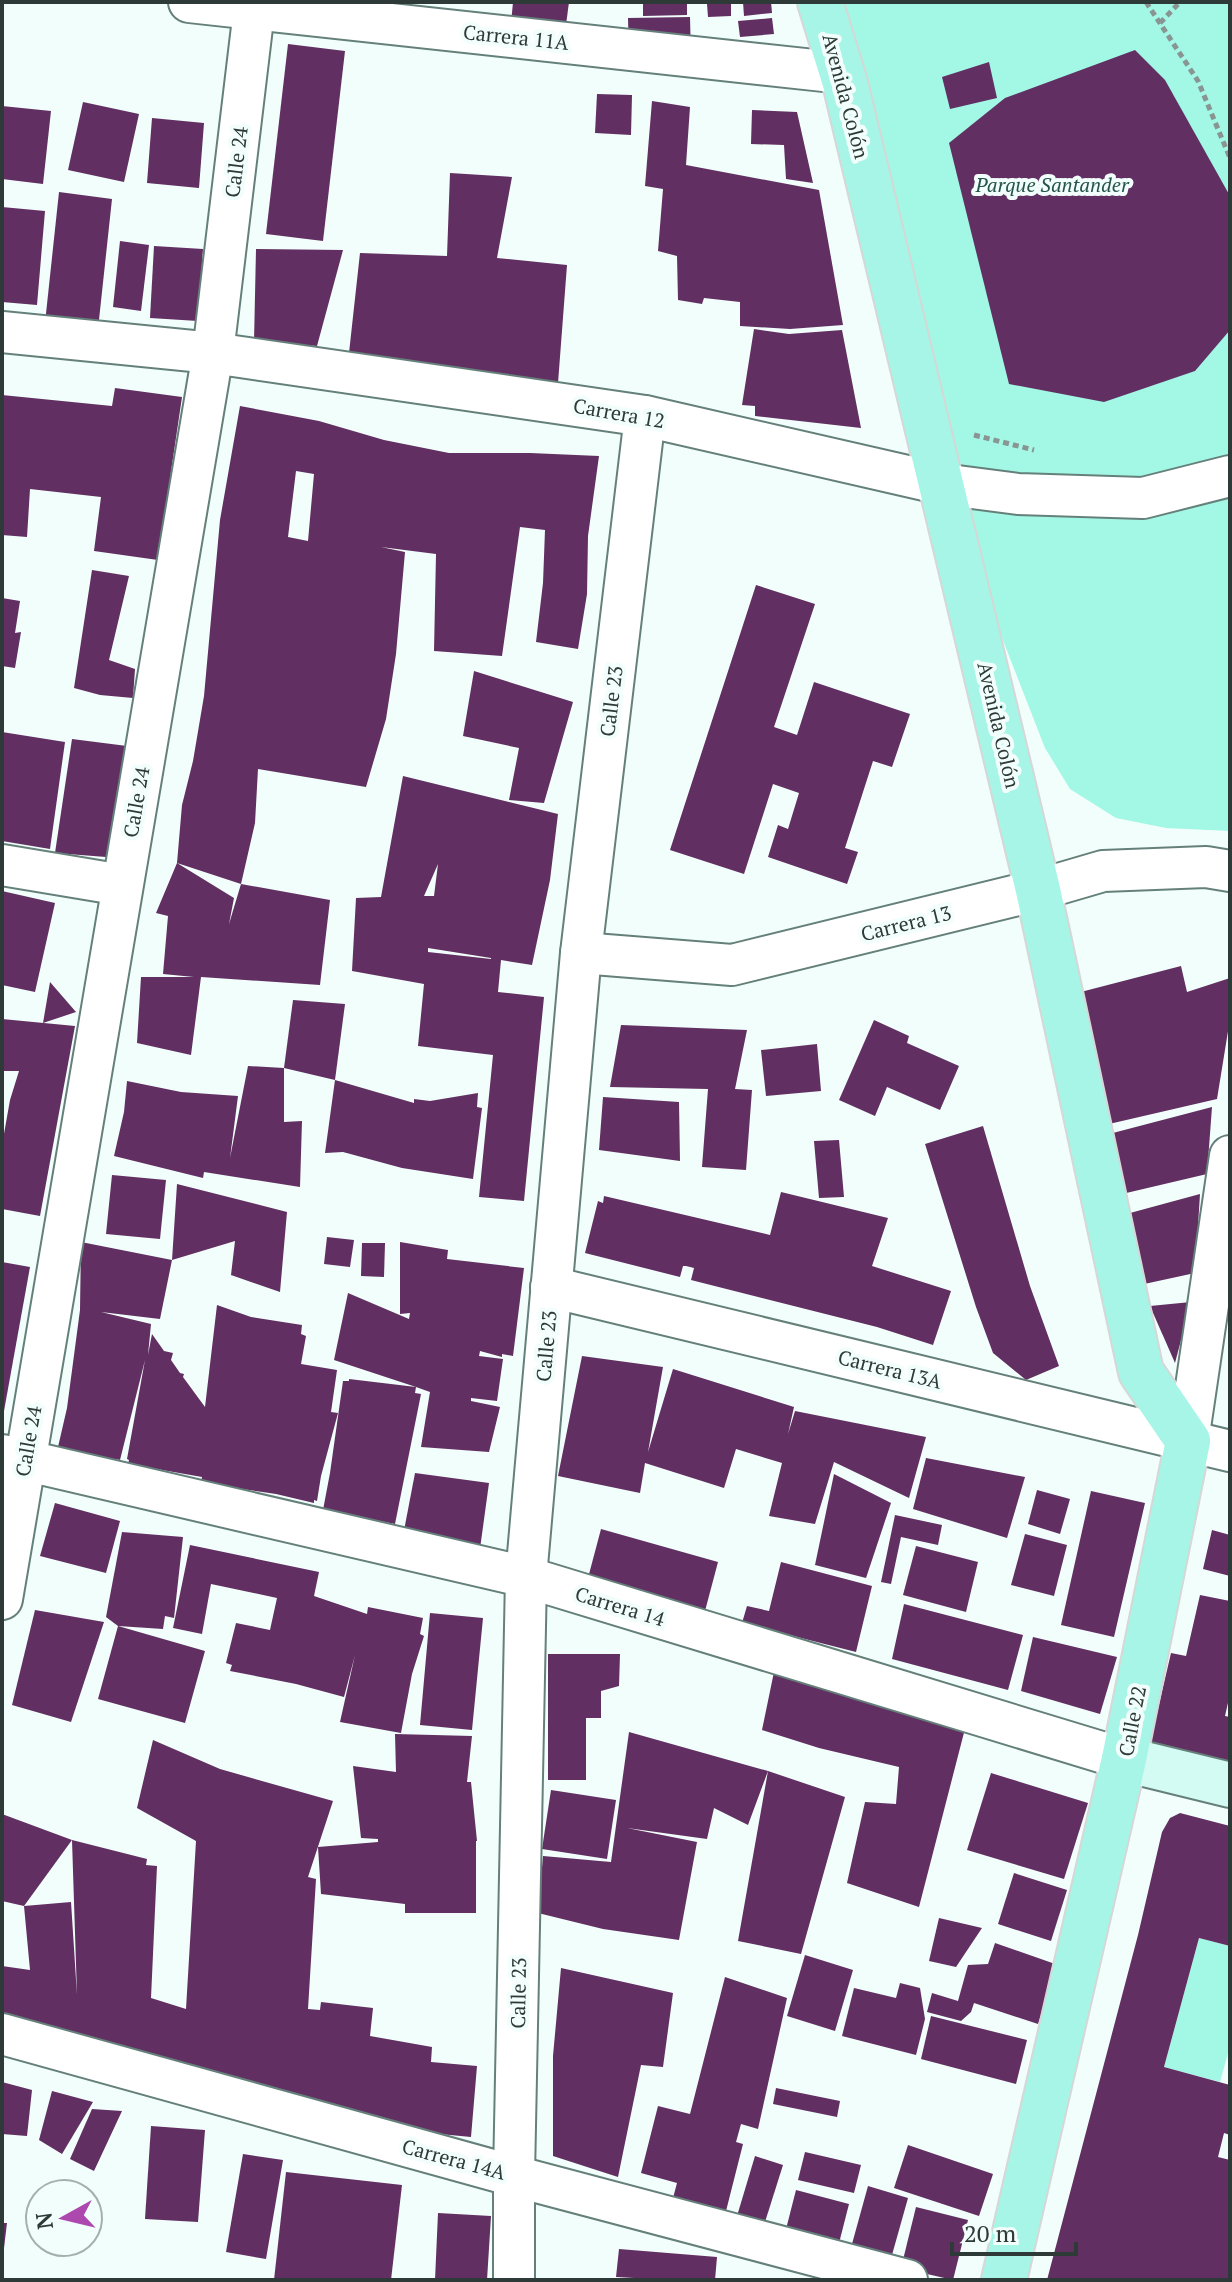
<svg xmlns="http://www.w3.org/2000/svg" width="1232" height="2282" viewBox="0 0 1232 2282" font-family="'PT Serif',serif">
  <rect width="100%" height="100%" fill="#f2fefb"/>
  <g fill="#a3f7e5">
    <polygon points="821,2 1230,2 1230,831 1166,828 1116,818 1070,789 1045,748 942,484"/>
    <polygon points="1199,1938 1230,1946 1230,2046 1220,2082 1164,2067"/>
  </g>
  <g fill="#612f62" fill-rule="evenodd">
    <polygon points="513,2 569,2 564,40 510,34"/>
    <polygon points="643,2 687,2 687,15 643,16"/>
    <polygon points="743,2 771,2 772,13 744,16"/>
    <polygon points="731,3 731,16 708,17 707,4"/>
    <polygon points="690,17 691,57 629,59 628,18"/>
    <polygon points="772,18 774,34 740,37 738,21"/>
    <polygon points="288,44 345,51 323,241 266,234"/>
    <polygon points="1135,50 1165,80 1230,196 1230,330 1195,371 1104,402 1009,384 949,143 1005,98"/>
    <polygon points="989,62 997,98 950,109 942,77"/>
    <polygon points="597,94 632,95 631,135 595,133"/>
    <polygon points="652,101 690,107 686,165 819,190 843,325 790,329 740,326 740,302 704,298 702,304 678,300 677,256 658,251 663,189 645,186"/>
    <polygon points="83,102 139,114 124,182 68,170"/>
    <polygon points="2,106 51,111 43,184 2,179"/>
    <polygon points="752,110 797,112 813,183 786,179 784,145 751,144"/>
    <polygon points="152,118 204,123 199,188 147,183"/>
    <polygon points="450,173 512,177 497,258 567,265 558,383 349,353 360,253 447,256"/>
    <polygon points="59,192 112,199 98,329 45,323"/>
    <polygon points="2,207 45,211 37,305 2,302"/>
    <polygon points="120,241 149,245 141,311 113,307"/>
    <polygon points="154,246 203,249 198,321 150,318"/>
    <polygon points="256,249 343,250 317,346 254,342"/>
    <polygon points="754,329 789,334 842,330 861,428 755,416 755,406 742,405"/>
    <polygon points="115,388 182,397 158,560 94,551 101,497 30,489 27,537 2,535 2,395 112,406"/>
    <path d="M240,406L319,421L384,440L449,453H530L599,456L588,536L587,594L578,649L536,642L543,583L545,530L520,527L502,656L434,651L436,554L381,547L405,552L396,654L386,719L366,787L258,769L255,823L241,884L177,863L234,898L229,924L241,884L330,900L320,985L201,977L191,1055L137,1043L141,977H194L163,974L168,916L156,913L177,863L182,805L193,761L204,696L220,520ZM296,471L314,474L308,541L288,537Z"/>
    <polygon points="92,570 129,576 109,660 135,669 133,698 100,695 74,688"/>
    <polygon points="756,585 815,604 774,727 797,735 814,682 910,714 892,767 873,761 845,848 858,852 847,884 768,857 778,825 788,829 799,793 773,784 744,874 670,850"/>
    <polygon points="2,598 20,601 15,633 21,632 15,668 2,666"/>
    <polygon points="474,671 573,702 544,803 509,800 519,748 463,736"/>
    <polygon points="2,732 65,742 50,849 2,841"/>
    <polygon points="72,739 127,746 106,857 55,853"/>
    <path d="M403,776L558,814L550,880L532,965L501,960L498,992L544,997L524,1201L479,1197L493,1055L418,1046L424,984L352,971L356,898L381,897ZM438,864L434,896H424ZM428,948L491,958V959L428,952Z"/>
    <polygon points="2,891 55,903 35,992 2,985"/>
    <polygon points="1181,966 1187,992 1230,978 1230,1019 1217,1099 1109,1124 1100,1074 1090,1072 1073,994"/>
    <polygon points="50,982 76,1012 43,1023"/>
    <polygon points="293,1000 345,1004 335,1080 284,1068"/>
    <polygon points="2,1019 75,1026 40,1216 2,1209 2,1145 10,1100 19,1071 2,1071"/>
    <polygon points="874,1020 909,1036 907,1043 959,1066 940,1110 887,1087 875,1116 839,1100"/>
    <polygon points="621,1025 747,1030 735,1089 752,1090 746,1170 702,1167 708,1089 610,1087"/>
    <polygon points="817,1044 821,1091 766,1096 761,1050"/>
    <polygon points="248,1066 284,1068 284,1122 302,1121 300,1187 204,1172 203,1178 114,1156 124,1112 127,1081 181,1092 238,1096 230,1158"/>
    <polygon points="335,1080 414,1103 414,1099 430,1101 478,1093 477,1107 482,1108 473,1179 402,1168 343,1152 325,1153"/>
    <polygon points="603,1097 679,1102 680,1161 599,1150"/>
    <polygon points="1212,1107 1207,1174 1122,1194 1109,1134"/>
    <polygon points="983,1126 1030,1286 1059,1366 1026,1380 993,1353 976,1307 925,1144"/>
    <polygon points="839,1140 844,1197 819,1198 814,1141"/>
    <polygon points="112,1175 166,1180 160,1239 106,1234"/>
    <polygon points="177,1184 287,1212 280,1292 231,1275 235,1241 172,1260 160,1319 101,1312 151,1324 148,1355 152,1334 164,1351 173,1353 171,1360 180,1373 184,1374 183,1377 205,1407 217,1305 251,1317 302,1325 301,1334 306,1336 301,1364 337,1370 331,1412 338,1413 321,1476 317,1501 314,1500 314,1503 276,1494 201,1483 202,1477 128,1464 129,1460 127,1459 145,1360 120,1460 116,1459 115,1462 61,1453 62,1448 58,1447 67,1408 80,1310 81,1242 172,1260"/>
    <polygon points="781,1192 888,1218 872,1266 951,1291 933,1345 877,1327 691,1280 694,1268 686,1266 683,1266 680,1277 585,1253 598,1201 603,1203 604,1196 770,1235"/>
    <polygon points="1200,1194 1195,1273 1135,1286 1121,1223 1130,1213"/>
    <polygon points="327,1237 354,1240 350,1267 324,1264"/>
    <polygon points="400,1242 448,1250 447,1259 524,1268 513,1356 502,1354 502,1357 480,1351 479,1356 503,1359 497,1401 471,1398 471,1401 500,1407 489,1452 421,1447 430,1392 416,1387 415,1393 421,1394 395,1524 323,1510 330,1473 343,1381 349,1381 349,1379 416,1387 334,1360 348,1293 409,1319 410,1313 400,1314"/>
    <polygon points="362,1243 385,1243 384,1277 361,1276"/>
    <polygon points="2,1262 30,1267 4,1411 2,1411"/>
    <polygon points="1191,1302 1175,1363 1150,1306"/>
    <polygon points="582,1356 663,1367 648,1452 673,1369 794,1407 788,1434 795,1411 926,1437 909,1498 834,1462 815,1524 769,1516 782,1463 736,1449 724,1488 645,1463 640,1493 558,1476"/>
    <polygon points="926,1458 1025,1477 1007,1538 913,1509"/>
    <polygon points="415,1473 489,1483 479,1556 402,1541"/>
    <polygon points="834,1474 891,1503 866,1578 815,1565"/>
    <polygon points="1037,1490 1070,1499 1060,1534 1028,1524"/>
    <polygon points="1091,1491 1145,1503 1114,1637 1061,1625"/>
    <polygon points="55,1503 120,1521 106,1573 40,1556"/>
    <polygon points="895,1515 942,1525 938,1545 901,1537 891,1584 881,1582"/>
    <polygon points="601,1529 718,1562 705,1611 588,1578"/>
    <polygon points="1212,1530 1230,1535 1230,1576 1203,1569"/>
    <polygon points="122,1532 183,1537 174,1618 165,1616 163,1629 118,1626 205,1651 185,1723 98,1699 118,1626 106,1617"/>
    <polygon points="1025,1534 1067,1545 1054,1596 1011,1585"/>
    <polygon points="190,1545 319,1572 314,1596 367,1614 368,1607 423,1618 420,1634 424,1636 412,1674 401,1733 340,1722 355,1655 344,1697 296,1684 230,1671 232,1665 226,1663 236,1623 270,1630 277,1598 211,1584 202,1634 173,1628"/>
    <polygon points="916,1546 978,1562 966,1612 903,1595"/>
    <polygon points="781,1562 872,1586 856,1652 742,1623 747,1606 769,1611"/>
    <polygon points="1200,1595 1230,1601 1230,1694 1225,1716 1230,1717 1230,1768 1148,1752 1171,1653 1186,1656"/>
    <polygon points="904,1604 1023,1635 1008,1690 892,1659"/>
    <polygon points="35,1610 104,1622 71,1722 12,1705"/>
    <polygon points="430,1613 483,1618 472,1730 420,1725"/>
    <polygon points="1033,1637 1117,1657 1100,1714 1021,1691"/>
    <polygon points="548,1654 620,1654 619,1686 601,1691 601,1718 586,1718 586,1780 548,1780"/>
    <polygon points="775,1667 967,1721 919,1907 847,1883 865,1802 896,1804 899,1767 819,1748 762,1730"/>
    <polygon points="629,1732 768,1771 845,1797 801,1954 738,1941 768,1771 748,1825 714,1808 707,1839 627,1828 697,1842 679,1940 603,1929 538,1913 543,1856 611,1862"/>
    <polygon points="395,1734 472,1736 467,1782 471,1782 477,1841 476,1841 476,1913 405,1913 405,1904 321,1894 318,1847 378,1842 378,1839 361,1838 353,1766 396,1772"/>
    <polygon points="153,1740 220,1769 333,1801 308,1877 316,1879 308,2009 320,2010 321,2002 373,2008 370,2036 432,2047 431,2062 477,2066 471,2137 419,2132 2,2018 2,1966 30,1970 24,1906 71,1902 77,1995 72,1840 147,1859 146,1865 157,1866 151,1998 186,2009 196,1841 137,1808"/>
    <polygon points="991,1773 1088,1803 1064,1879 967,1850"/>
    <polygon points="551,1790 616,1800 607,1859 542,1849"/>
    <polygon points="1180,1813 1230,1826 1230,1946 1199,1938 1164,2067 1230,2085 1230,2135 1224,2133 1218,2157 1230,2160 1230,2280 1047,2280 1138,1935 1162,1832 1170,1818"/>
    <polygon points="2,1814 72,1840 24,1906 2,1901"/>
    <polygon points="1014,1873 1067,1890 1051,1941 998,1924"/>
    <polygon points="939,1918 982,1928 956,1967 929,1961"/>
    <polygon points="995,1943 1058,1965 1038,2024 974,2003 971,2012 961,2021 927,2012 932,1993 958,2001 968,1965 988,1964"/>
    <polygon points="805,1955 853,1970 835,2031 787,2016"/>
    <polygon points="561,1968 673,1993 663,2067 641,2065 618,2177 553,2156 553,2056"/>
    <polygon points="725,1977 787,1998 758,2129 741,2124 736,2142 743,2144 726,2211 673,2198 677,2183 641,2173 658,2106 690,2114"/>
    <polygon points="900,1983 920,1988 925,2019 916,2055 842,2036 854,1988 896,1998"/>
    <polygon points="931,2016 1027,2040 1016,2084 921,2059"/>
    <polygon points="2,2082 32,2090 27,2136 2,2134"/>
    <polygon points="776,2088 840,2101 837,2117 773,2104"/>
    <polygon points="52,2091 93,2102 62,2154 39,2140"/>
    <polygon points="92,2109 122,2111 94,2171 70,2159"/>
    <polygon points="151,2126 205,2130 198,2222 145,2219"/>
    <polygon points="908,2145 993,2174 979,2216 894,2188"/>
    <polygon points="805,2152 861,2165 854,2193 798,2180"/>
    <polygon points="243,2154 283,2160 266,2259 226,2252"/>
    <polygon points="755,2156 783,2165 765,2222 734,2226"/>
    <polygon points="286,2172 402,2185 391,2280 274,2280"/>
    <polygon points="868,2186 908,2198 892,2255 852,2244"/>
    <polygon points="796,2190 849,2204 837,2251 784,2237"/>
    <polygon points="916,2207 968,2220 953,2280 901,2268"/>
    <polygon points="438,2213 491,2216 487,2280 435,2280"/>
    <polygon points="2,2223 7,2223 4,2248 2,2247"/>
    <polygon points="619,2249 717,2257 715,2280 634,2280 634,2278 616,2277"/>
  </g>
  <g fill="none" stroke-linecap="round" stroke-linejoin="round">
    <defs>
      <g id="street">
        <polyline points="189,2 842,73"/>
        <polyline points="2,332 213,353 645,416 942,484 1018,494 1143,498 1230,476"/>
        <polyline points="2,865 122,885"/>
        <polyline points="581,953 732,965 1038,890 1103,871 1206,867 1230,871"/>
        <polyline points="551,1287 1230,1451"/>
        <polyline points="1188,1441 1230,1156"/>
        <polyline points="2,1455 526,1577 1124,1759"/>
        <polyline points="2,1599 213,353 255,2"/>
        <polyline points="2,2034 514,2176 907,2280"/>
        <polyline points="514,2280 514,2176 526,1577 581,953 645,416"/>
      </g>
      <polyline id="secondary" points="1124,1759 1230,1785"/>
      <polyline id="primary" points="820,2 845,83 1038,890 1141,1372 1188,1441 1124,1759 1004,2280"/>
    </defs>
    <use href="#street" stroke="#65807a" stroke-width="44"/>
    <use href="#secondary" stroke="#65807a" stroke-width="48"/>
    <use href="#primary" stroke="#d5d8d7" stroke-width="48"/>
    <g stroke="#899592" stroke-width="5" stroke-dasharray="6 4" stroke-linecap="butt">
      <polyline points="1146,2 1198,81 1230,158"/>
      <polyline points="1160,23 1180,2"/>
      <polyline points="974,435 1034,450"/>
    </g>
    <use href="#street" stroke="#fff" stroke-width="40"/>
    <use href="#secondary" stroke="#d3faf3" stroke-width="44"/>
    <use href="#primary" stroke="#a6f5e6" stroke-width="44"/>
  </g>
  <g text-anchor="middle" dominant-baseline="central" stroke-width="8" stroke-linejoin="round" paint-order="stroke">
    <g font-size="20" fill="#2e3a37" stroke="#f2fefb">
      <text transform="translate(516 37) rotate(6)">Carrera 11A</text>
      <text transform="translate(846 96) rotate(75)">Avenida Colón</text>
      <text transform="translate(236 162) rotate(-83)">Calle 24</text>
      <text transform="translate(619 413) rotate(10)">Carrera 12</text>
      <text transform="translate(611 701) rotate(-83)">Calle 23</text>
      <text transform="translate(999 725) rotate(77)">Avenida Colón</text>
      <text transform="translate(136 802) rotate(-80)">Calle 24</text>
      <text transform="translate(906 923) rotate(-14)">Carrera 13</text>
      <text transform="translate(546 1346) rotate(-85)">Calle 23</text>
      <text transform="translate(890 1369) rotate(14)">Carrera 13A</text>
      <text transform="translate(28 1441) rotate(-80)">Calle 24</text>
      <text transform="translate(620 1606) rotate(17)">Carrera 14</text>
      <text transform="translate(1132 1721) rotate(-79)">Calle 22</text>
      <text transform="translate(518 1993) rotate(-89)">Calle 23</text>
      <text transform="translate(454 2159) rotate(15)">Carrera 14A</text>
    </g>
    <g font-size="20" font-style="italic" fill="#26544b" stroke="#f2fefb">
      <text x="1052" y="184">Parque Santander</text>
    </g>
  </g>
  <rect width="1232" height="2282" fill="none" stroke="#2e3a37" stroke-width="8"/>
  <g transform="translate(64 2218) rotate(262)"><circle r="38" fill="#f2fefb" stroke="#a4b0ad" stroke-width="2"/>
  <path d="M0-6L14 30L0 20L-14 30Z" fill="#ac48ae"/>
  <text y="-12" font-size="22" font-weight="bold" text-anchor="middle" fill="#2e3a37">N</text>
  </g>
  <path d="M952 2242v12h124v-12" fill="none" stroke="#2e3a37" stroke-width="4"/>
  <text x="964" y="2242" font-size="24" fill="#2e3a37" stroke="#f2fefb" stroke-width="6" paint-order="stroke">20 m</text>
</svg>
